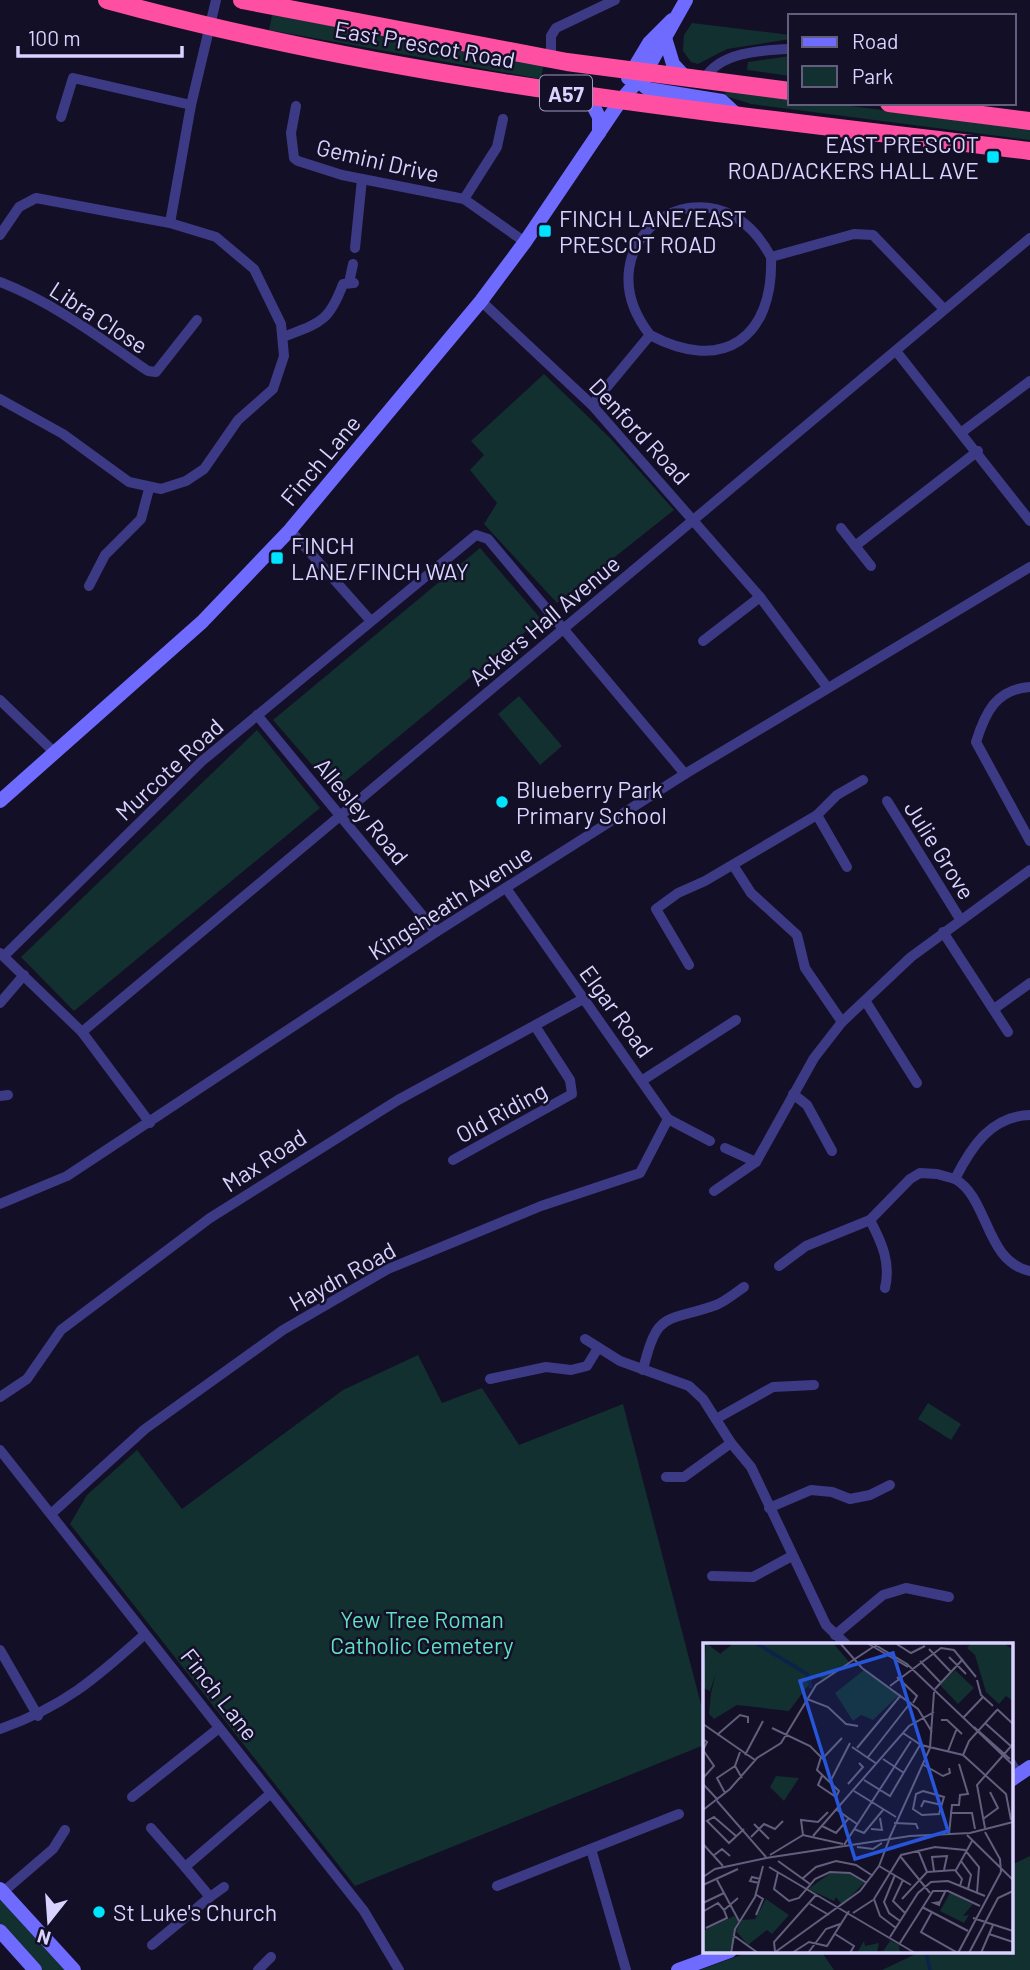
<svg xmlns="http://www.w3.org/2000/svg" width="1030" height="1970" viewBox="0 0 1030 1970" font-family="Barlow,sans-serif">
  <rect width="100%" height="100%" fill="#130f26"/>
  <g fill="#12302f">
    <polygon points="272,15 544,63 541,79 269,30"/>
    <polygon points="692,23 790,35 790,39 727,49 698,64 691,62 683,51 684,35"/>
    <polygon points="790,56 790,76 747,70 748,62"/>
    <polygon points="725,91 790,99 790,103 826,103 1030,128 1030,140 751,104 726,96"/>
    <polygon points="544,374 611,439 674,510 557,603 484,524 497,503 470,470 484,455 471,441"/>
    <polygon points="480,548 541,619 334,790 273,720"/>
    <polygon points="519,696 562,746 540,765 498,714"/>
    <polygon points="257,730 320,808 74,1011 21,957"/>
    <polygon points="418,1355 442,1403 482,1388 519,1445 623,1404 704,1716 704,1745 355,1886 70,1524 87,1495 137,1450 182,1509 343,1390"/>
    <polygon points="928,1403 961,1424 951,1440 918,1419"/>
    <polygon points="1030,1856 1030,1970 882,1970 922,1951 1011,1951 1011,1865"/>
    <polygon points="0,1897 65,1970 42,1970 0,1923"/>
    <polygon points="752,1951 821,1951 834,1970 700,1970"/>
  </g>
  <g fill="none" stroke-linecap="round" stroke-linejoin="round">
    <polyline stroke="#0c2248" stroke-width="3.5" points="926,1951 930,1970"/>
    <g stroke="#3d3a85" stroke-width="10">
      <polyline points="551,57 551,36 556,28 615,0"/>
      <path d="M704,80C718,52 762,50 790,49"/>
      <polyline points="296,106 291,133 294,158 298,161 342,175 464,199 525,242"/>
      <polyline points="61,117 73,78 191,105"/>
      <polyline points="464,199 497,147 503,119"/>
      <polyline points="170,223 191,105 216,0"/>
      <polyline points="0,235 19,207 36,198 170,223 216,237 254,269 281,324 284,356 273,389 238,420 204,469 186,481 161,489 129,482 63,434 0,399"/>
      <polyline points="355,248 362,179"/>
      <path d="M0,282C54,303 100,338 148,371L156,372L197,320"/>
      <polyline points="349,283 353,264"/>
      <polyline points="481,301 592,405 760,597 827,687"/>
      <path d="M650,335C576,240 712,147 771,257"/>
      <path d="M283,337C320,323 329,322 343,284L354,283"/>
      <polyline points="896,351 1030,521"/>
      <path d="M592,405L650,335C723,374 774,338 771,257L854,234L873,235L943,308"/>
      <polyline points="962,432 1030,381"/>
      <polyline points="841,528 871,566"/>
      <polyline points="290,530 370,620"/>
      <polyline points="855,546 978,451"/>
      <polyline points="89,586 105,555 141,519 149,489"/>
      <polyline points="703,641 760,597"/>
      <path d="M1030,687C996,689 985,713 976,742L1030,841"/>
      <polyline points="0,700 54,752"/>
      <polyline points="257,715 436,932"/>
      <polyline points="887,801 960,919"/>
      <polyline points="817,815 847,867"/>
      <polyline points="733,865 751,893 797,935 805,968 842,1022"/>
      <polyline points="506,888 668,1119 710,1141"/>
      <polyline points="943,932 1008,1032"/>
      <polyline points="0,953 82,1032 150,1123"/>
      <polyline points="4,956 202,761 476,535 488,539 685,774"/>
      <polyline points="689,965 656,909 678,893 705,881 817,815 837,795 863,780"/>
      <polyline points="866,1002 917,1083"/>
      <polyline points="0,1003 24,975"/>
      <polyline points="994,1009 1030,983"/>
      <polyline points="82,1032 1030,238"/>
      <polyline points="643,1080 736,1020"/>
      <polyline points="793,1094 807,1105 832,1151"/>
      <polyline points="0,1096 8,1095"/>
      <polyline points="725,1148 756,1162"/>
      <polyline points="453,1160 572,1094 570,1080 535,1026"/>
      <path d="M955,1179C989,1198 985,1262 1030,1271"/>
      <polyline points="714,1191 756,1162 814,1058 842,1022 911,957 1030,870"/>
      <polyline points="0,1204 67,1176 436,932 685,774 1030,567"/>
      <path d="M870,1220C882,1243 891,1263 885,1288"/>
      <path d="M779,1266L806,1246L870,1220L910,1179L920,1173L937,1174L955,1179C971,1147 991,1116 1030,1115"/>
      <polyline points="585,1339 620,1361 689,1386 703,1399 731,1443 751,1467 826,1625 846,1644"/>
      <path d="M643,1370C657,1309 666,1323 716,1305C726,1301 735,1293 744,1287"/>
      <polyline points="490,1379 546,1367 571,1370 587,1366 598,1348"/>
      <polyline points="0,1397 27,1379 61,1330 210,1218 398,1100 583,999"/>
      <polyline points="716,1419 773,1387 814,1385"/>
      <polyline points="0,1450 364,1911 399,1970"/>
      <polyline points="666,1477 684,1477 731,1443"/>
      <polyline points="769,1508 811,1490 832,1492 850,1499 870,1495 890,1485"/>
      <polyline points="51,1514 145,1429 283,1330 388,1269 541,1206 640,1173 668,1119"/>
      <polyline points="712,1576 753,1577 792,1556"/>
      <polyline points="835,1635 883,1595 906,1588 949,1597"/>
      <polyline points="0,1650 38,1716"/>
      <path d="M0,1729C63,1707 95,1679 144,1635"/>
      <polyline points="1011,1763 1018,1774"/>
      <polyline points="132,1797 219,1728"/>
      <polyline points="151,1828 185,1867 270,1794"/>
      <polyline points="591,1849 626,1970"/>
      <polyline points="497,1886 679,1814"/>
      <polyline points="3,1892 53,1849 65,1830"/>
      <polyline points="210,1897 224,1887"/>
      <polyline points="152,1945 210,1897 185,1867"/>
      <polyline points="258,1970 271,1957"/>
    </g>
    <g stroke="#6f6bff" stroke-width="14">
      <polyline points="666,41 673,64 686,78"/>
      <polyline points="632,76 648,89 722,101 737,115"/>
      <polyline points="628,78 649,43 672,20"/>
      <polyline points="588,96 599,117 599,133"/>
      <polyline points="0,801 202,622 290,530 481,301 525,242 621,100 645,73 686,0"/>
      <polyline points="1011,1780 1030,1767"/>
      <polyline points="0,1889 74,1970"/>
      <polyline points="0,1931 35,1970"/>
      <polyline points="678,1970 730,1951"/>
    </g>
    <g stroke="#ff4fa3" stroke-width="18">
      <path d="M107,0C408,83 721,113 1030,151"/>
      <polyline points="242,0 567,62 790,91"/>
      <polyline points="889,103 1030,121"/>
    </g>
  </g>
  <g fill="#00e5ff" stroke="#130f26" stroke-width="2.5">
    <rect x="986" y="150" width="14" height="14" rx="3.5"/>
    <rect x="538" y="224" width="14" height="14" rx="3.5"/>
    <rect x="270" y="551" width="14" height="14" rx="3.5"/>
    <circle cx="502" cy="802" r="7"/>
    <circle cx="99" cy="1912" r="7"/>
  </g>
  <g text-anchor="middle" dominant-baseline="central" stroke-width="5" stroke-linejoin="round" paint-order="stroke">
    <rect fill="#130f26" stroke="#9e99be" stroke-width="2" x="540" y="75.5" width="52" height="35" rx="5"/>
    <g font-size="21" font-weight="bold" fill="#d9d4ff">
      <text x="566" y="93">A57</text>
    </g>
    <g font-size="23" fill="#d9d4ff" stroke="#130f26">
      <text transform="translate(425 44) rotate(10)">East Prescot Road</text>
      <text transform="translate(378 160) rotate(13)">Gemini Drive</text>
      <text transform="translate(99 317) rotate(33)">Libra Close</text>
      <text transform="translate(640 431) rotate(47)">Denford Road</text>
      <text transform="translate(320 460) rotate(-50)">Finch Lane</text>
      <text transform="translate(544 620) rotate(-40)">Ackers Hall Avenue</text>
      <text transform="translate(169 769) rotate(-43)">Murcote Road</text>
      <text transform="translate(362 811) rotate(50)">Allesley Road</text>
      <text transform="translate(940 850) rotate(58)">Julie Grove</text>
      <text transform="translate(450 902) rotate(-33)">Kingsheath Avenue</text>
      <text transform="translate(617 1011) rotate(54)">Elgar Road</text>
      <text transform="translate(501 1112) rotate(-29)">Old Riding</text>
      <text transform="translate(264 1160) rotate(-33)">Max Road</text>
      <text transform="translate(342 1276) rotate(-29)">Haydn Road</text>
      <text transform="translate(220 1694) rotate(52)">Finch Lane</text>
    </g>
    <g font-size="23" fill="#d9d4ff" stroke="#130f26" text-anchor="start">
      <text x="979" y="144" text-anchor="end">EAST PRESCOT<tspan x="979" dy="26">ROAD/ACKERS HALL AVE</tspan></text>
      <text x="559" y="218">FINCH LANE/EAST<tspan x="559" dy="26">PRESCOT ROAD</tspan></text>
      <text x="291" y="545">FINCH<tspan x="291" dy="26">LANE/FINCH WAY</tspan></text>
      <text x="516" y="789">Blueberry Park<tspan x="516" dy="26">Primary School</tspan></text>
      <text x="113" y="1912">St Luke's Church</text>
    </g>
    <g font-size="23" fill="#5fe0c0" stroke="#130f26">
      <text x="422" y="1619">Yew Tree Roman<tspan x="422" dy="26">Catholic Cemetery</tspan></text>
    </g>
  </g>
  <g transform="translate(703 1643)">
    <rect width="310" height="310" fill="#130f26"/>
    <path d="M3,0L19,12L7,48L0,45ZM31,0H130L146,19L119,36L113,32L86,68L34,62L11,76L6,71L8,50L18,10ZM268,0H300L309,6L310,58L303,53L296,61L283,49L272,12L264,5ZM161,27L196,52L170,77L158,72L150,78L132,50ZM252,27L271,45L255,61L237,42ZM73,133L96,135L81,158L67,144ZM129,229H145L162,239L139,262L133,254L131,258L105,246ZM247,250L270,261L260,273L266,272L261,280L237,268ZM63,256L86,272L69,291L64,287L45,302L33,288L39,277L52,276ZM31,273L35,278L26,310H0V288ZM180,294L196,302L197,310H154L161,298L162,303L176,300L174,310L181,307L187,298Z" fill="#12302f"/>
    <path fill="none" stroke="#0c2248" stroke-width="3.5" d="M53,0L104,31L108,45"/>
    <path fill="none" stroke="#625e7d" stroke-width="2" d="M137,0L159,25L215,66L229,89M164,0L205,24M169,0L204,21L310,122M192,0L208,10L222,3M226,6L248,29M246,14L263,31M217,18L237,39M194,34L214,53L210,60M274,37L278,52L290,63M187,43L238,5L251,7L273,34M232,46L260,16M104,56L125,64L143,81L155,83M294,66L310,81M260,75L280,54M238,77H244L259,91M282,80L310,105M0,81L52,117M271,84L307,116M69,85L107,103L118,114L114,127L136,148L133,154L115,142L119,133M200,90L218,102L260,112L303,151L308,177M14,92L37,72L45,74V80M0,96L4,99L0,107L11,123L0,135M149,104L174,121M154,105L198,52M245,108L254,85M37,109L32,123L39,135M42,112L60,78M260,112L266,98L294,67M165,114L208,59M119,116L139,95M180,116L201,130M219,121L240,133L247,130L246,125M161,137L187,153L217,102M127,139L147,100M0,141L15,157M145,141L160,124L156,120M151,148L193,174M220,148L241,154L236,171L219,172L210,166L213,151ZM22,150L14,135L32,123M14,158L63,214M218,164L221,158L239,162M0,167L27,146L54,115L78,100L113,42L176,0M134,167L154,181M247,170H269L272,186M280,176L295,165L287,149M191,180L213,181L215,186M51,181L66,196M119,183L133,190L146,175M282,185L274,142L310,101M151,186L161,190L180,167M168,186L179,187L177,175M282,189L297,216L298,229M246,191L249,162H256L257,152L265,151L256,121M100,192L98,177L115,179L125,169M264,192L310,237M33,193L11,174L4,178L26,200L41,186M110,193L206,83L231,69M48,194L61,181L72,186L80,178M186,196L227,105L231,49M0,201L20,223M141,202L208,98M154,204L170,206L179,200M215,207L224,229M67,212L100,192L140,201M10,213L19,206L27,213M197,213L227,250M75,218L107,241M258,218L268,232L265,246M176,223L208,242M66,224L212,310M253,227L269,198M231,228L229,214L244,213L241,227M75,229L71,246L86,258L96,255L112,236L127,229L147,230L164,240M192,232L181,259L186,270L197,278M0,234L12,226L63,215L207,193L267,190L310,179M99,236L113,224L133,218L153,222L170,233M14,237L36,278M200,237L190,258L202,270M56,240L47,238L49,234L57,236M0,242L35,226M52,251L60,256L53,272M199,256L224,229L252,227L259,236L257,243M237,259L231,260L236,262L237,259L243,247M0,260L21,250M107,261L126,272M219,264L265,288M1,268L15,260L21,267M229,269L218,289L255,310L298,229M150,270L170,257M270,275L310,288M3,285L24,275L21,267L35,255M193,285L177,273L171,256L198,212L232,204L262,207L276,224L274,250M132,291L151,303L147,310M286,291L310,299M30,292L55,310M187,294L215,250L228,239L245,238L282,253M197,300L230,248H245L277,263M72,308L71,299L113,252M28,310L32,286L52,254L60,223M71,310L157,248L176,223L186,197M89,310L106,299L124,303L146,268M105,310L123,286L137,281M266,310L295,255L310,248M278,310L290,282"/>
    <path fill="#2655da" fill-opacity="0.15" stroke="#2655da" stroke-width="3.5" d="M190,10L245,188L152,216L97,38Z"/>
    <rect width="310" height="310" fill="none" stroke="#d9d4ff" stroke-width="3.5"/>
  </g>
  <rect x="788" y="14" width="228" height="91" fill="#130f26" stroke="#625e7d" stroke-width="2"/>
  <rect x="802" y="37" width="35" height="10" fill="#6f6bff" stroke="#625e7d" stroke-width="2"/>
  <text x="852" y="49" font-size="21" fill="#d9d4ff">Road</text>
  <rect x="802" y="66" width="35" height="21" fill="#12302f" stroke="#625e7d" stroke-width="2"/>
  <text x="852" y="84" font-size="21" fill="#d9d4ff">Park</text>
  <g transform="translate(49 1921) rotate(197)" stroke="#130f26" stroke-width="5" paint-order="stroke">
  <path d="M0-5L12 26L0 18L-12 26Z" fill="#d9d4ff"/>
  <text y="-10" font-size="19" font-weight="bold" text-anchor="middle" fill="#d9d4ff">N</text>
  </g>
  <path d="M18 46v10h164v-10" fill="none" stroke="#d9d4ff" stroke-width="3.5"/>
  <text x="28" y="46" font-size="21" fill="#d9d4ff" stroke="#130f26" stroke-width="5" paint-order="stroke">100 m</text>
</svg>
